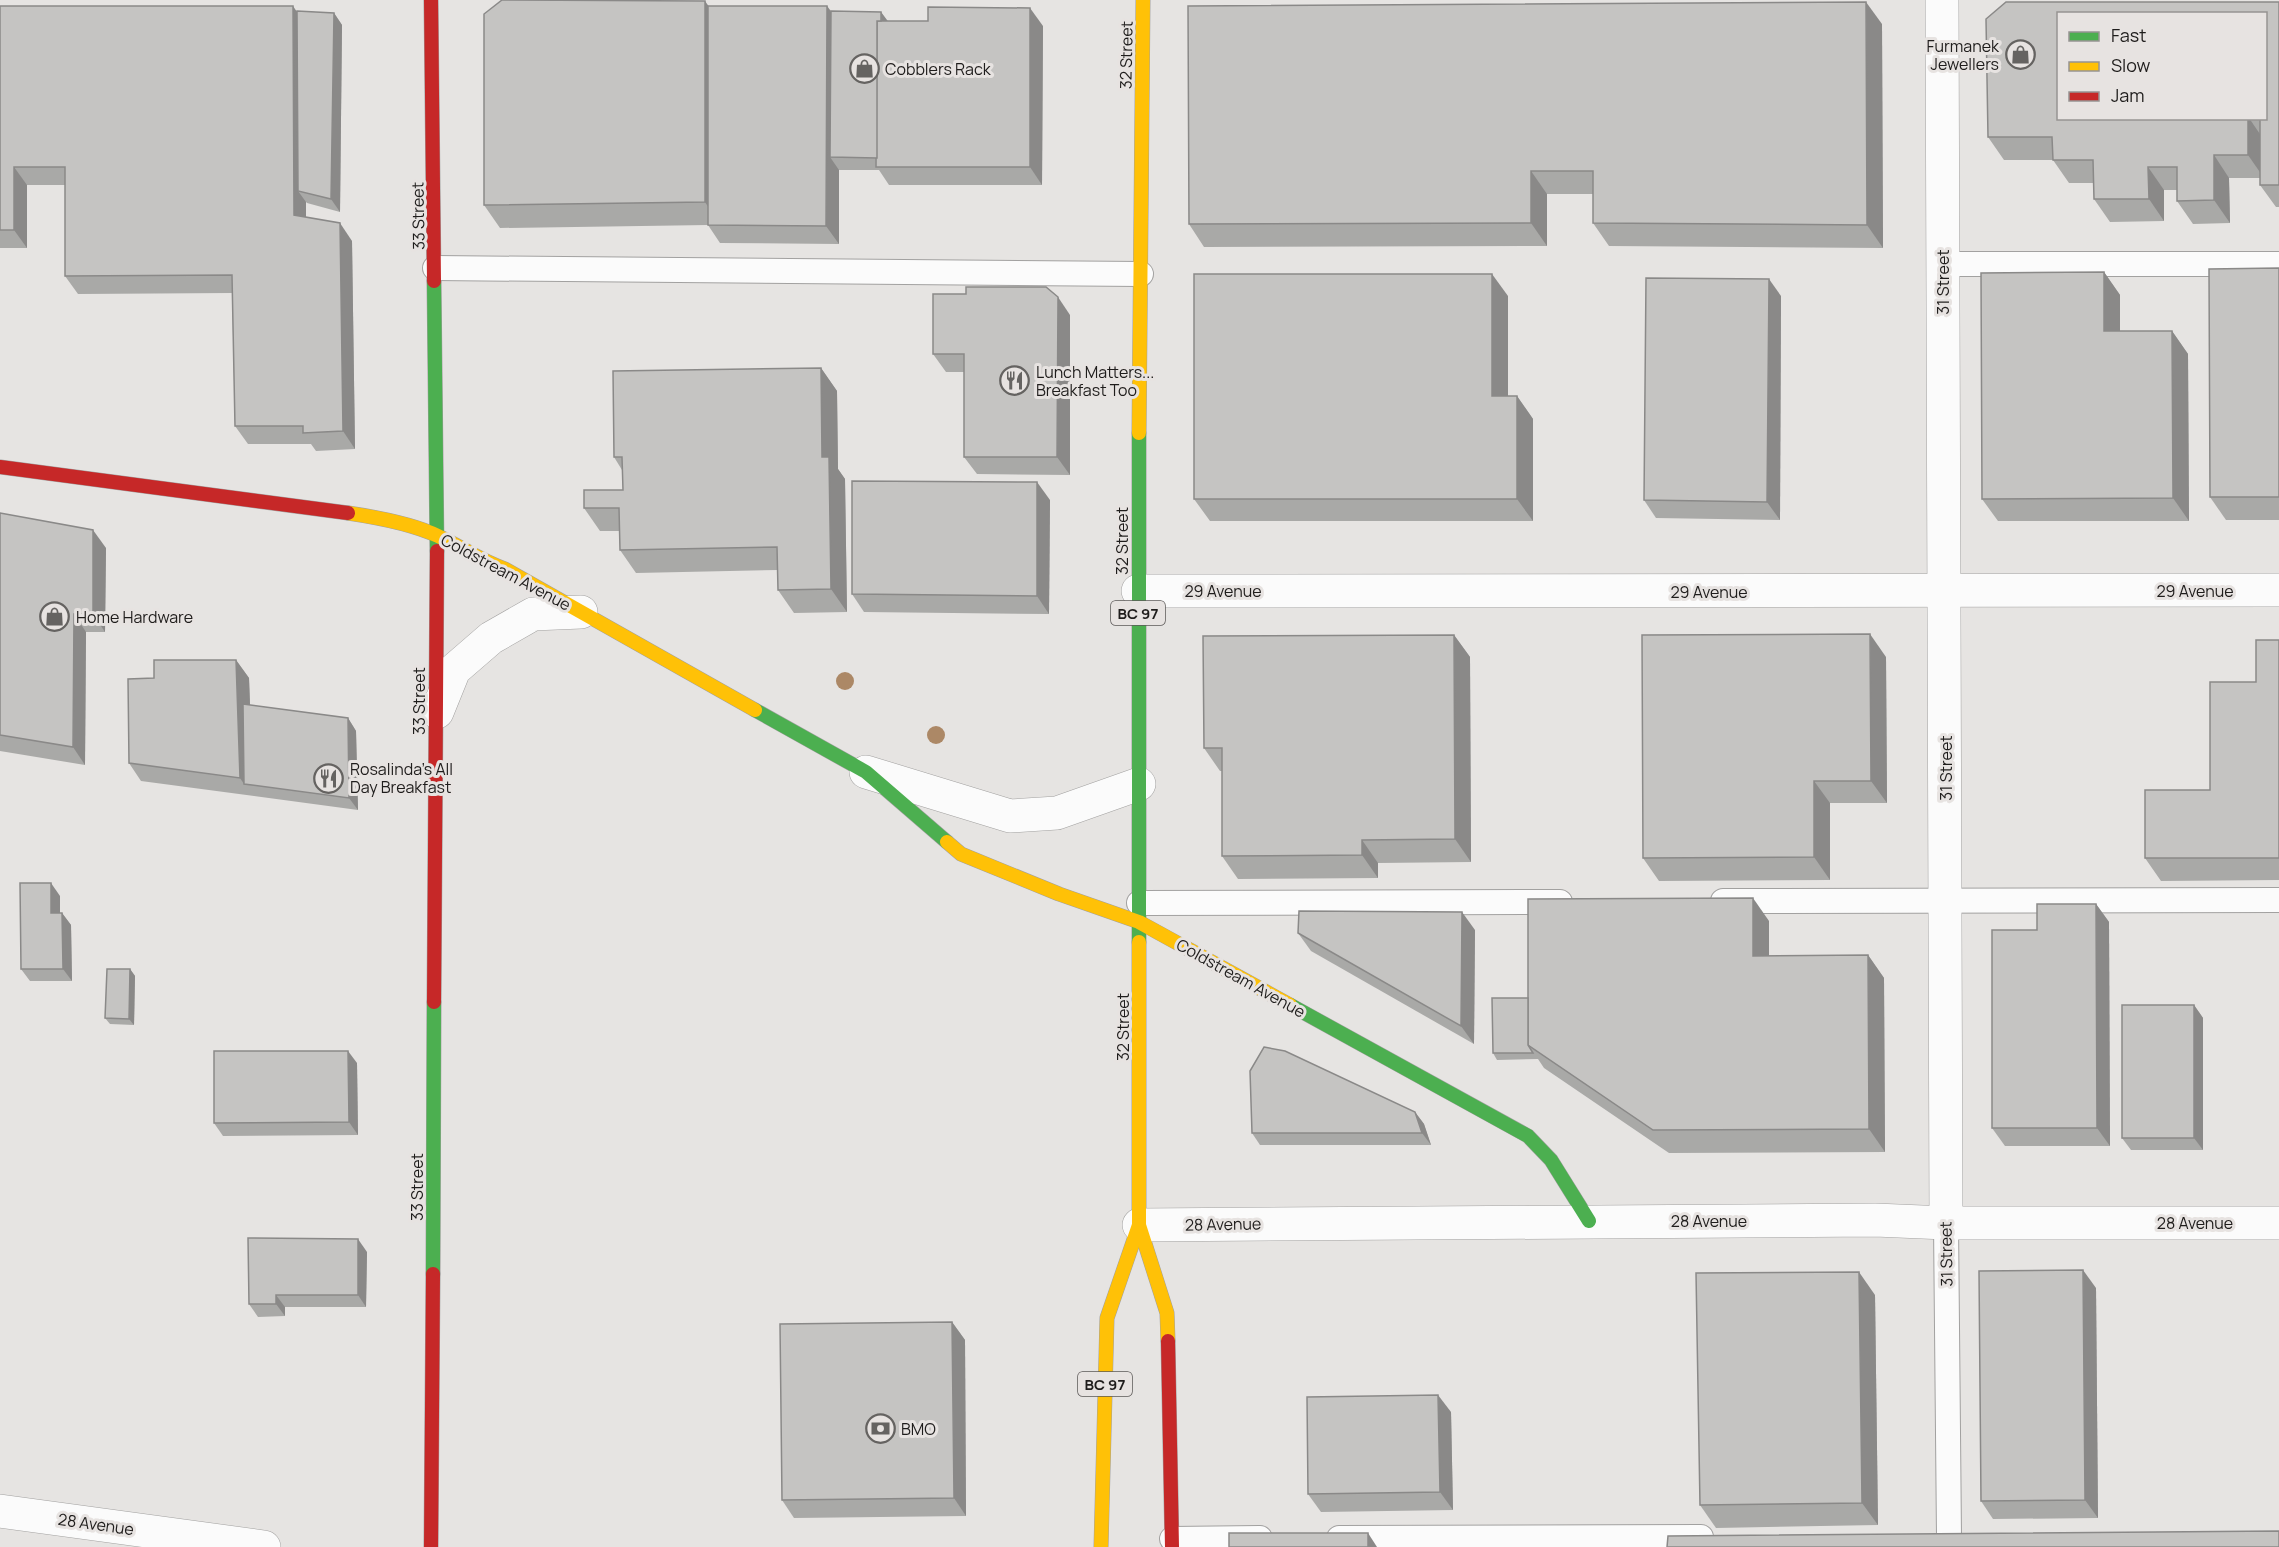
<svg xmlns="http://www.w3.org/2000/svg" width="2279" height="1547" viewBox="0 0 2279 1547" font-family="Manrope,sans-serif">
  <rect width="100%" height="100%" fill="#e6e4e2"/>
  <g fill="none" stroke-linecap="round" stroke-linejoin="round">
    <defs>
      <g id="lane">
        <polyline points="1943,264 2279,264"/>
        <polyline points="435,268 1141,274"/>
        <polyline points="1723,901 2279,900"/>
        <polyline points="1139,903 1560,902"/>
        <polyline points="1946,1223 1949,1537"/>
        <polyline points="1339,1538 1701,1537"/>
        <polyline points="1172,1539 1260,1538"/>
      </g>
      <g id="street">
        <polyline points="1942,0 1946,1223"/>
        <polyline points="1138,591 2279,590"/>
        <polyline points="437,712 454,670 491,638 533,614 581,612"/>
        <polyline points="866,772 1010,816 1057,813 1139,784"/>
        <polyline points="1139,1225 1875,1220 1946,1223 2279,1223"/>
        <polyline points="0,1511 264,1547"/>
      </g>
      <g id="fast">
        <polyline points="434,281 437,551"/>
        <polyline points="755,710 866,772 947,842"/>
        <polyline points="1139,942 1139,433"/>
        <polyline points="1290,1005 1528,1136 1551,1160 1589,1221"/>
        <polyline points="433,1274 434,1002"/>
      </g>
      <g id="slow">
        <polyline points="1139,433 1143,0"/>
        <path d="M348,513C375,517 413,524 438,536C462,547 479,560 505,569L755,710"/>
        <polyline points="947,842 961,854 1059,894 1139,922 1290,1005"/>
        <polyline points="1139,942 1139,1225 1167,1313 1168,1341"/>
        <polyline points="1101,1547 1107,1318 1139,1225"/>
      </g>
      <g id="jam">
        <polyline points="431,0 434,281"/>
        <polyline points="0,467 348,513"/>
        <polyline points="434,1002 437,551"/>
        <polyline points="1168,1341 1172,1547"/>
        <polyline points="431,1547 433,1274"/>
      </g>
    </defs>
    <use href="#lane" stroke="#a2a1a0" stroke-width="26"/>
    <use href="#street" stroke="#a2a1a0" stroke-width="34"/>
    <use href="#fast" stroke="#a2a1a0" stroke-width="15"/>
    <use href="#slow" stroke="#a2a1a0" stroke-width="15"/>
    <use href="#jam" stroke="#a2a1a0" stroke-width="15"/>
    <use href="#lane" stroke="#fbfbfb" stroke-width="24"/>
    <use href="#street" stroke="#fbfbfb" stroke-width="33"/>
    <use href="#fast" stroke="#4caf50" stroke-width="14"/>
    <use href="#slow" stroke="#ffc107" stroke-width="14"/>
    <use href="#jam" stroke="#c62828" stroke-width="14"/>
  </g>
  <g fill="#ac8866">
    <circle cx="845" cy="681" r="9"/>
    <circle cx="936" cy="735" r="9"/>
  </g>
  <g fill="#a9a9a7" fill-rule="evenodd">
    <path d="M2279,2V207H2276L2260,185V178H2229L2230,223L2193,224L2177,201V190H2164V221L2110,222L2094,199L2093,183H2069L2053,160H2004L1988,137ZM2265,14V118H2058Z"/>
    <polygon points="0,6 297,11 334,13 342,25 340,212 307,203 306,202 306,217 352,241 355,449 316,451 311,444 248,444 235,426 232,293 78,294 65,276 65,185 27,185 27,248 0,248"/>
    <polygon points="708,6 827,6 831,11 881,12 887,21 1043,26 1042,185 889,185 879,170 839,170 839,244 720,243 708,225 500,228 484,205"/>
    <polygon points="1882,24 1883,248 1609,246 1593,223 1593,194 1547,194 1547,246 1204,247 1189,224"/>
    <polygon points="2279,268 2279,520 2226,520 2210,497"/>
    <polygon points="2104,272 2120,295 2120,331 2172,331 2188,354 2189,521 1998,521 1982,499"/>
    <polygon points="1508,296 1508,396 1517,396 1533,419 1533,521 1210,521 1194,499"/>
    <polygon points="1781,296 1780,520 1656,518 1644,500"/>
    <polygon points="1070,315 1070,475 977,474 964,457 964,372 946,372 933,354"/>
    <polygon points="821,368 837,391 838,469 845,479 847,612 794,613 778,590 778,570 636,573 620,550 620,531 600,531 584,508 623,490 622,470 614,457"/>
    <polygon points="1050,500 1049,614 864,612 852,594"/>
    <polygon points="0,513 106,548 105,632 86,632 85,765 0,751"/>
    <polygon points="1454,635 1470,657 1471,862 1378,863 1378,878 1238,879 1222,856 1222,771 1220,771 1204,748"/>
    <polygon points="2279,640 2279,880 2161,881 2145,858 2210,790 2256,682"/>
    <polygon points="1886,657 1887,803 1830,803 1830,880 1659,881 1643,858"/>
    <polygon points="236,660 249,678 250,705 348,718 356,731 358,810 141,781 129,763 154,678"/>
    <polygon points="60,896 60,913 62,913 71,925 72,981 30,981 21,969"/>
    <polygon points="2096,904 2109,922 2110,1146 2005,1146 1992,1128 2037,930"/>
    <polygon points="1769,921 1769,956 1868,955 1884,978 1885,1152 1669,1153 1544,1068 1538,1059 1497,1060 1493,1053 1528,998"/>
    <polygon points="1475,930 1474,1044 1311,951 1298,933"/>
    <polygon points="130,969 135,976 134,1025 110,1024 105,1018"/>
    <polygon points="2194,1005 2203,1018 2203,1150 2131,1150 2122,1138"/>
    <polygon points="357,1063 358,1135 223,1136 214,1123"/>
    <polygon points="1415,1112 1424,1124 1431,1145 1260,1145 1252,1133"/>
    <polygon points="367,1252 366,1307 285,1307 285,1316 258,1317 249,1304"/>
    <polygon points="2096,1288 2098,1518 1993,1519 1981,1501"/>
    <polygon points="1875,1295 1878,1525 1716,1528 1700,1505"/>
    <polygon points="952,1322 965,1340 966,1516 794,1518 782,1500"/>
    <polygon points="1451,1412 1453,1510 1321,1512 1308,1494"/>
  </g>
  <g fill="#8a8988">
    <polygon points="705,1 721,24 720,225 705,202"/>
    <polygon points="1866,2 1882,24 1883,248 1867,225"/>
    <polygon points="293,6 305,24 298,191 306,202 306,233 294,215"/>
    <polygon points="827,6 839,24 830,157 839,170 839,244 826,226"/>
    <polygon points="1030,8 1043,26 1042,185 1030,167"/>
    <polygon points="881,12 890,24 887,167"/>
    <polygon points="334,13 342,25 340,212 331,199"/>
    <polygon points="2248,118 2249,118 2264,140 2264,178 2248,155"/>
    <polygon points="2214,155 2229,178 2230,223 2214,200"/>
    <polygon points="14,167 27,185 27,248 14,230"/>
    <polygon points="2148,167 2164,190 2164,221 2149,199"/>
    <polygon points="1531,171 1547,194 1547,246 1531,223"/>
    <polygon points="340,223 352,241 355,449 343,431"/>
    <polygon points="2104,272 2120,295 2120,354 2104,331"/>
    <polygon points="1492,274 1508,296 1508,419 1492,396"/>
    <polygon points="1769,279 1781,296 1780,520 1767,502"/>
    <polygon points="1058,297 1070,315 1070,475 1057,457"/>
    <polygon points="2172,331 2188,354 2189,521 2173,498"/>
    <polygon points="821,368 837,391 838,469 845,479 847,612 831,589 822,457"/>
    <polygon points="1517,396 1533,419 1533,521 1517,499"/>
    <polygon points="1037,482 1050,500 1049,614 1037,596"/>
    <polygon points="93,530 106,548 105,632 93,614"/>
    <polygon points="74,614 86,632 85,765 73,747"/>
    <polygon points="1870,634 1886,657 1887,803 1871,781"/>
    <polygon points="1454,635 1470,657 1471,862 1455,839"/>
    <polygon points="236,660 249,678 253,785 244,784 240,778"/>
    <polygon points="348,718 356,731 358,810 349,798"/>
    <polygon points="1814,781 1830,803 1830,880 1814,857"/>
    <polygon points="1362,840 1378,863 1378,878 1362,855"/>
    <polygon points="51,883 60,896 60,925 51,913"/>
    <polygon points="1753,898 1769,921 1769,979 1753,956"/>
    <polygon points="2096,904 2109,922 2110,1146 2097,1128"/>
    <polygon points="1462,912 1475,930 1474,1044 1461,1026"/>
    <polygon points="62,913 71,925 72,981 63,969"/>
    <polygon points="1868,955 1884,978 1885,1152 1869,1129"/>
    <polygon points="130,969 135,976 134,1025 129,1019"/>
    <polygon points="2194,1005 2203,1018 2203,1150 2194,1138"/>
    <polygon points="348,1051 357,1063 358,1135 349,1122"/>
    <polygon points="1415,1112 1424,1124 1431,1145 1422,1133"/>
    <polygon points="358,1239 367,1252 366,1307 358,1295"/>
    <polygon points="2083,1270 2096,1288 2098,1518 2085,1500"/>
    <polygon points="1859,1272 1875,1295 1878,1525 1862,1503"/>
    <polygon points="276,1295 285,1307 285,1316 276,1304"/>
    <polygon points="952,1322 965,1340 966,1516 954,1498"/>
    <polygon points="1438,1395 1451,1412 1453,1510 1440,1492"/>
    <polygon points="1368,1533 1377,1547 1368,1547"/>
  </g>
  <g fill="#c5c4c2" stroke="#8a8988" stroke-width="1.5">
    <polygon points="502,0 705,1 705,202 484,205 484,14"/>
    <polygon points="1866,2 1867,225 1593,223 1593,171 1531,171 1531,223 1189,224 1188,6"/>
    <polygon points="2006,2 2279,2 2279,185 2260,185 2260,118 2265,118 2265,14 2058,14 2058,118 2248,118 2248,155 2214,155 2214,200 2177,201 2177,167 2148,167 2149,199 2094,199 2093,160 2053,160 2052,137 1988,137 1986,19"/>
    <polygon points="0,6 293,6 294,215 340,223 343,431 303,433 303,426 235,426 232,275 65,276 65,167 14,167 14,230 0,230"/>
    <polygon points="708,6 827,6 826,226 708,225"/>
    <polygon points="928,7 1030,8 1030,167 876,167 877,21 928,21"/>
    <polygon points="297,11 334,13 331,199 298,191"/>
    <polygon points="831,11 881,12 881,21 877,21 877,158 830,157"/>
    <polygon points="2279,268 2279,497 2210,497 2209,269"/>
    <polygon points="2104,272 2104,331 2172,331 2173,498 1982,499 1981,273"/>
    <polygon points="1194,274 1492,274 1492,396 1517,396 1517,499 1194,499"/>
    <polygon points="1646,278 1769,279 1767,502 1644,500"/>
    <polygon points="966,287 1046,287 1058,297 1057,457 964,457 964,354 933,354 933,294 966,294"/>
    <polygon points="821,368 822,457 829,457 831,589 778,590 777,547 620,550 619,508 584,508 584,490 623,490 622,457 614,457 613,371"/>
    <polygon points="852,481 1037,482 1037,596 852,594"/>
    <polygon points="0,513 93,530 93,614 74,614 73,747 0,735"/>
    <polygon points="1870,634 1871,781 1814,781 1814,857 1643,858 1642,635"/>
    <polygon points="1454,635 1455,839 1362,840 1362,855 1222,856 1222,748 1204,748 1203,636"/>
    <polygon points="2256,640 2279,640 2279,858 2145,858 2145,790 2210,790 2210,682 2256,682"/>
    <polygon points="154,660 236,660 240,778 129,763 128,679 154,678"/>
    <polygon points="243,704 348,718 349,798 244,784"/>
    <polygon points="20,883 51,883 51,913 62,913 63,969 21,969"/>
    <polygon points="1753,898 1753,956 1868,955 1869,1129 1653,1130 1528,1045 1528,899"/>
    <polygon points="2037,904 2096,904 2097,1128 1992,1128 1992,930 2037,930"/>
    <polygon points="1299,911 1462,912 1461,1026 1298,933"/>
    <polygon points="107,969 130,969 129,1019 105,1018"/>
    <polygon points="1492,998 1528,998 1528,1045 1533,1053 1493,1053"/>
    <rect x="2122" y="1005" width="72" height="133"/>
    <polygon points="1264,1047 1285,1051 1415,1112 1422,1133 1252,1133 1250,1071"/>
    <polygon points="214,1051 348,1051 349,1122 214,1123"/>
    <polygon points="248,1238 358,1239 358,1295 276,1295 276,1304 249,1304"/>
    <polygon points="2083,1270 2085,1500 1981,1501 1979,1271"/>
    <polygon points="1859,1272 1862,1503 1700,1505 1696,1273"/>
    <polygon points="952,1322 954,1498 782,1500 780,1324"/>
    <polygon points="1438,1395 1440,1492 1308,1494 1307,1397"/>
    <polygon points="2279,1531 2279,1547 1667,1547 1668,1536"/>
    <rect x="1229" y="1533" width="139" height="14"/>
  </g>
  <defs>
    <symbol id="shop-ring" viewBox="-11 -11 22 22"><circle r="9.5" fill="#e7e3e1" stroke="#656361" stroke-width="1.5"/><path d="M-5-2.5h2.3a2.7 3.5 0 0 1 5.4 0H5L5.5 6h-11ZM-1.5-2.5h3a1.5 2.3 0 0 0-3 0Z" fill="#656361"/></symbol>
    <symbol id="restaurant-ring" viewBox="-11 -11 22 22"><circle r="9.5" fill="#e7e3e1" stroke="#656361" stroke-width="1.5"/><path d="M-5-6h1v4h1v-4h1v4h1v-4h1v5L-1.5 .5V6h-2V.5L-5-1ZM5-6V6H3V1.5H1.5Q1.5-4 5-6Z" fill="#656361"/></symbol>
    <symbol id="bank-ring" viewBox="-11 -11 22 22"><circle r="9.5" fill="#e7e3e1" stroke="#656361" stroke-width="1.5"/><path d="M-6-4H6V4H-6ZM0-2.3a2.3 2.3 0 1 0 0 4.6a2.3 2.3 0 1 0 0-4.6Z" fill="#656361"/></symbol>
  </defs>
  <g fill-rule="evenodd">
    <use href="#shop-ring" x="2004" y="38" width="33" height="33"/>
    <use href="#shop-ring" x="848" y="52" width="33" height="33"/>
    <use href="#restaurant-ring" x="998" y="364" width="33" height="33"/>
    <use href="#shop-ring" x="38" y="600" width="33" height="33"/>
    <use href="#restaurant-ring" x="312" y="762" width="33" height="33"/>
    <use href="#bank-ring" x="864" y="1412" width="33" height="33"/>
  </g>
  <g text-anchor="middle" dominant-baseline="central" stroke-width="6" stroke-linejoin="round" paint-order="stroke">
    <g fill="#e7e3e1" stroke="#5b5857" stroke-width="1.5">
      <rect x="1111" y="601" width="54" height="24" rx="4.5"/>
      <rect x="1078" y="1372" width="54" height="24" rx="4.5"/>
    </g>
    <g font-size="15" font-weight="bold" fill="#1f1d1c">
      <text x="1138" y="613">BC 97</text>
      <text x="1105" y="1384">BC 97</text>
    </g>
    <g font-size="16" fill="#1f1d1c" stroke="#e7e3e1" text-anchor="start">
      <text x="1999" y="46" text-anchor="end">Furmanek<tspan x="1999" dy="18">Jewellers</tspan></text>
      <text x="885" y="69">Cobblers Rack</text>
      <text x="1036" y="372">Lunch Matters...<tspan x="1036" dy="18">Breakfast Too</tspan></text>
      <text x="76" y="617">Home Hardware</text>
      <text x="350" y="769">Rosalinda's All<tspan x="350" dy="18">Day Breakfast</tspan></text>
      <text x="901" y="1429">BMO</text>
    </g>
    <g font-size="16" fill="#1f1d1c" stroke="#e7e3e1">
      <text transform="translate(1126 55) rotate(-89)">32 Street</text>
      <text transform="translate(418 216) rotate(-91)">33 Street</text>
      <text transform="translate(1943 282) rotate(-90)">31 Street</text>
      <text transform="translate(1122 541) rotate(-90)">32 Street</text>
      <text transform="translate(506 572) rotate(28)">Coldstream Avenue</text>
      <text x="1223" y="591">29 Avenue</text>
      <text x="2195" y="591">29 Avenue</text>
      <text x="1709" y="592">29 Avenue</text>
      <text transform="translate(419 701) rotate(-90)">33 Street</text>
      <text transform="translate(1946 768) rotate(-90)">31 Street</text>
      <text transform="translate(1241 978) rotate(29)">Coldstream Avenue</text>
      <text transform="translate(1123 1027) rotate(-90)">32 Street</text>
      <text transform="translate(417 1187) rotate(-90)">33 Street</text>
      <text x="1709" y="1221">28 Avenue</text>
      <text x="2195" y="1223">28 Avenue</text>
      <text transform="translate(1223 1224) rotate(-1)">28 Avenue</text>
      <text transform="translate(1946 1254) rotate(-91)">31 Street</text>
      <text transform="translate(96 1524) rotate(8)">28 Avenue</text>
    </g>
  </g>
  <rect x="2057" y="12" width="210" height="108" fill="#e7e3e1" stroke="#979492" stroke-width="1.5"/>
  <rect x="2069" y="32" width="30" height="9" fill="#4caf50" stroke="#979492" stroke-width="1.5"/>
  <text x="2111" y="42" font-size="18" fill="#1f1d1c">Fast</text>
  <rect x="2069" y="62" width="30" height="9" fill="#ffc107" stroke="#979492" stroke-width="1.5"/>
  <text x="2111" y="72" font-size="18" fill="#1f1d1c">Slow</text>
  <rect x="2069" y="92" width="30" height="9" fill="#c62828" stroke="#979492" stroke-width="1.5"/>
  <text x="2111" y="102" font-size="18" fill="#1f1d1c">Jam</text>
</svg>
